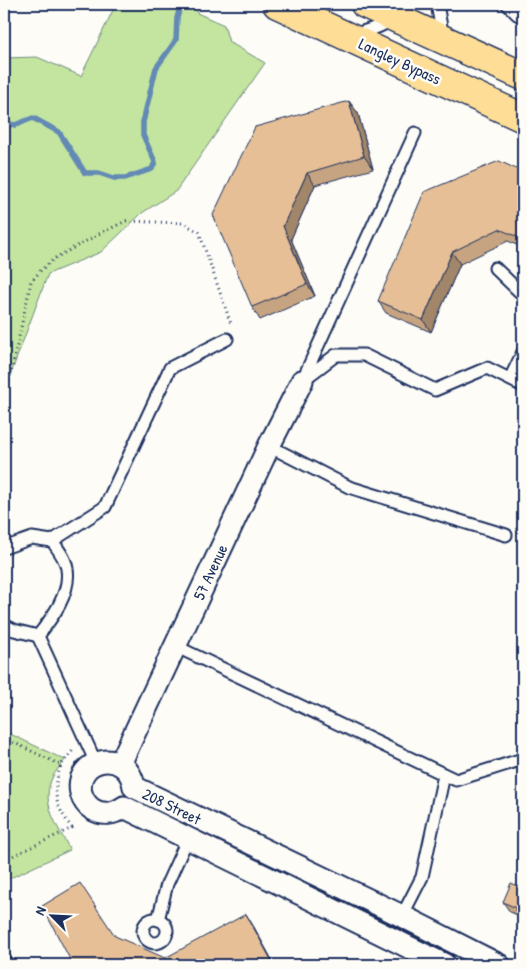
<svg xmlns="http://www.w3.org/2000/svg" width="527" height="969" viewBox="0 0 527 969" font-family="'Patrick Hand',sans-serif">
  <rect width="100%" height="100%" fill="#fdfcf7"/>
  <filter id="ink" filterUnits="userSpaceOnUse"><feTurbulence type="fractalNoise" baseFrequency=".02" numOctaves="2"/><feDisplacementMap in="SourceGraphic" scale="10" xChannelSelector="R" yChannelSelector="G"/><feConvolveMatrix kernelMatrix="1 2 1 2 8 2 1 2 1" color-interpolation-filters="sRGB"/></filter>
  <g filter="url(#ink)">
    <g fill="#c3e59f" stroke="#6f8a7e">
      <polygon points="116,4 200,4 197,13 224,25 229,42 265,63 176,191 142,213 101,252 48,274 4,392 4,58 37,57 81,76"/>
      <path d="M4,731L65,760C61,765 56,771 53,776C39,803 58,826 70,850L4,881Z"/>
    </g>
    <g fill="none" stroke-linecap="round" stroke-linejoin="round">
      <polyline stroke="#6389b5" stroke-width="5.5" points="4,123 15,125 33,118 59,132 85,173 99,173 114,178 125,178 152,169 155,162 143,135 143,122 156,68 176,40 177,18 181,4"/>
      <defs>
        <g id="lane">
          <polyline points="437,4 443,38"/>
          <polyline points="507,4 517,14 523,17"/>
          <path d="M352,35C376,28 390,26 404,4"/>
          <polyline points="495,268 523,295"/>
          <polyline points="510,379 523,352"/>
          <polyline points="303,380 336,355 364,355 435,390 487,368 523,386"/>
          <polyline points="302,381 415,133"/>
          <polyline points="269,446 349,487 506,535"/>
          <polyline points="4,548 32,538 52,541"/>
          <polyline points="4,625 14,630 38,636"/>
          <path d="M38,636C52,618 71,593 67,569C66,559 58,549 52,541L105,507L170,368L227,339"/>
          <polyline points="38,636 96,763"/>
          <polyline points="175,646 456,780 523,759"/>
          <polyline points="402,916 422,877 444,775"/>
          <circle cx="155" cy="931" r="12"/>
          <polyline points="158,920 167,884 188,838"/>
        </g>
        <g id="street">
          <polyline points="120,764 269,446 302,381"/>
          <path d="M445,965L124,807C114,814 103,816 92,809C86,805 83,800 81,793C73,758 128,746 134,787L402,916L499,965"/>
        </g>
        <g id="primary">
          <polyline points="277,4 523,118"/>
          <polyline points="365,4 523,76"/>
        </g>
      </defs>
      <use href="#lane" stroke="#1b2f5e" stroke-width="15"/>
      <use href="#street" stroke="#1b2f5e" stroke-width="25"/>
      <use href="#primary" stroke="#1b2f5e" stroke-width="31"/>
      <g stroke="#1b2f5e" stroke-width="3" stroke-dasharray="1 4" stroke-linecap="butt">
        <polyline points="4,405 31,282 42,269 55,258 99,234 126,221 183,223 199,232 231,324"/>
        <polyline points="4,738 61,765 74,749"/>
        <path d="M4,860L72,828C54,804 52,792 61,765"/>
      </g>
      <use href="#lane" stroke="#fdfcf7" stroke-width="11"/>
      <use href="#street" stroke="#fdfcf7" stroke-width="21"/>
      <use href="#primary" stroke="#fedd96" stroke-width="28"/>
    </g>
    <g fill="#c6a481" stroke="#1b2f5e">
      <polygon points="358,113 373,169 315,185 291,239 315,296 260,320 252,307 255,127"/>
      <polygon points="523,172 523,248 508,241 460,264 431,332 386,313 378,301"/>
      <polygon points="523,883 523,920 520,916 510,912 503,902 521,888"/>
    </g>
    <g fill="#a18669" stroke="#1b2f5e">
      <polygon points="349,101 358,113 373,169 364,156"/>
      <polygon points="307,173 315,185 291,239 315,296 307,284 283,226"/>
      <polygon points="452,252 460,264 431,332 423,320"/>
      <polygon points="246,914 254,927 275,965 274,965"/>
      <polygon points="4,942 15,965 13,965 4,945"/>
    </g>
    <g fill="#e6bf96" stroke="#1b2f5e">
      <polygon points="349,101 364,156 307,173 283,226 307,284 252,307 213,215 255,127"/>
      <polygon points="499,161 523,172 523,239 499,229 452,252 423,320 378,301 424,192"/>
      <polygon points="80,883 115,936 165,958 246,914 274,965 73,965 42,906"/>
      <polygon points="511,883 521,888 523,883 523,914 515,910 516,908 503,902"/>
      <polygon points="4,945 13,965 4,965"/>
    </g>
  </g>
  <g text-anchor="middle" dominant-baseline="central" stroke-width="5" stroke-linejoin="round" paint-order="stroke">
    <g font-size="16" fill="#1b2f5e" stroke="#fdfcf7">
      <text transform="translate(400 61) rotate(25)">Langley Bypass</text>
      <text transform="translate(210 572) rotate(-65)">57 Avenue</text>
      <text transform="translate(172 806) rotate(26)">208 Street</text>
    </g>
  </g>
  <rect width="527" height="969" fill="none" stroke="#fdfcf7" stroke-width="20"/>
  <rect x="10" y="10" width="507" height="949" fill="none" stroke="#1b2f5e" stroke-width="2" filter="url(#ink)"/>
  <g transform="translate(52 916) rotate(294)" stroke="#fdfcf7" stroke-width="4" paint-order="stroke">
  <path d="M0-4L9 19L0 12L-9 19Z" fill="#1b2f5e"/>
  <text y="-8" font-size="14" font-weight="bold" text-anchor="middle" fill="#1b2f5e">N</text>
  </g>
</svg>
